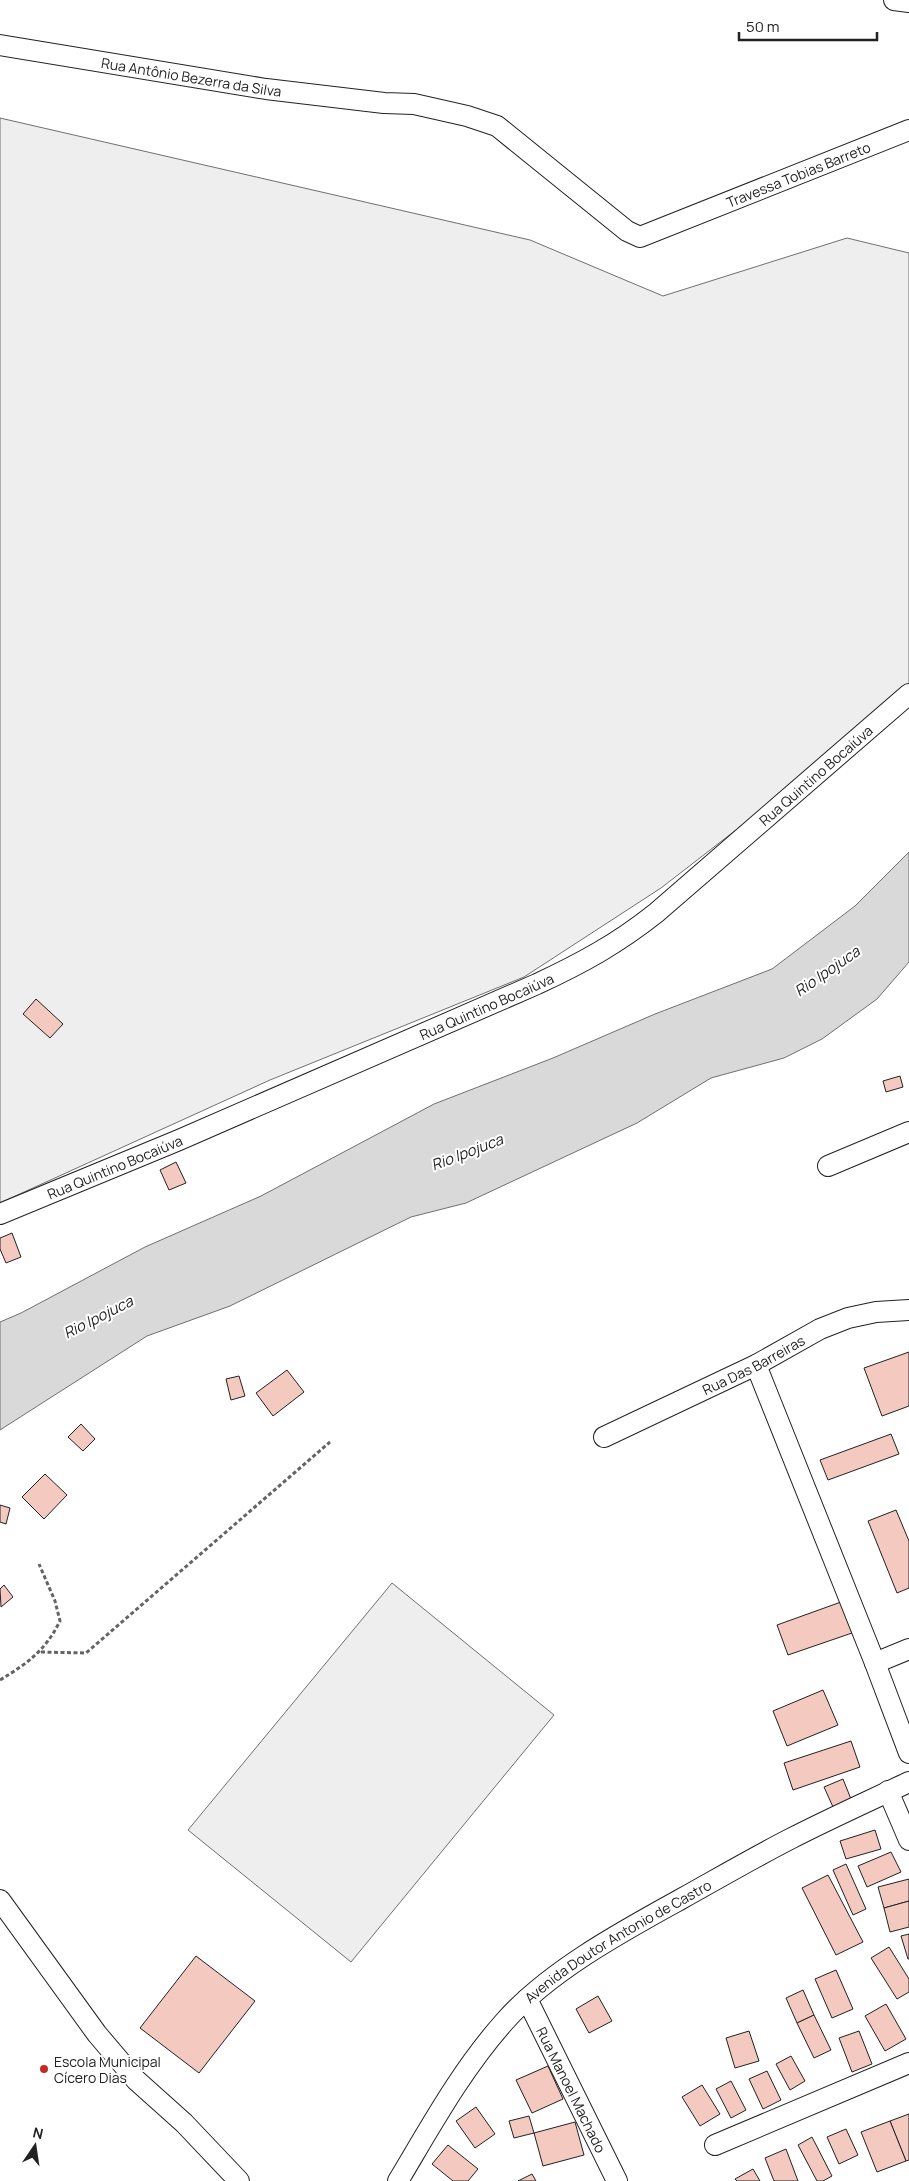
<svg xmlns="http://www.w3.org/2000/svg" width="909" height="2181" viewBox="0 0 909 2181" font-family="Manrope,sans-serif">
  <rect width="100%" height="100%" fill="#fff"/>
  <g fill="#eee" stroke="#6f6f6f">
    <polygon points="0,118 530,240 663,296 847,238 909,253 909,696 661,888 524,977 270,1080 0,1203"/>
    <polygon points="392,1583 554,1715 351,1962 188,1830"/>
  </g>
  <polygon fill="#d9d9d9" stroke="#6f6f6f" points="909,852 909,962 877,999 822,1039 784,1058 711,1078 637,1123 466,1203 411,1217 230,1306 147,1336 0,1430 0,1322 21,1313 145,1247 261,1196 434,1104 553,1058 655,1014 772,969 855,906"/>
  <g fill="#f3c9c0" stroke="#222">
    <polygon points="36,999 63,1024 50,1038 23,1014"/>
    <polygon points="900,1076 903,1087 886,1092 883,1081"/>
    <polygon points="176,1162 186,1183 169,1190 160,1170"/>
    <polygon points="12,1233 21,1257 6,1263 0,1249 0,1238"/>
    <polygon points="909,1352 909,1406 882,1416 864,1368"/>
    <polygon points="287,1370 304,1392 273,1416 256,1393"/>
    <polygon points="239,1376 245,1396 231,1400 226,1379"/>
    <polygon points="81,1424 95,1439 83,1451 68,1437"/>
    <polygon points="891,1434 899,1454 828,1480 820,1460"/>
    <polygon points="45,1474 67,1495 44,1519 22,1497"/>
    <polygon points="0,1505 10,1508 6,1524 0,1522"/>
    <polygon points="896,1510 909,1541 909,1588 897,1593 868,1521"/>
    <polygon points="4,1585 13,1597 1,1607 0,1589"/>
    <polygon points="841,1602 852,1633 788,1655 777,1625"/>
    <polygon points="823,1690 838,1725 787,1746 773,1711"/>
    <polygon points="851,1741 860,1767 793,1790 784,1763"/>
    <polygon points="843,1779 851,1799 833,1807 824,1787"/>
    <polygon points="875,1830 881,1849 846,1859 840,1841"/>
    <polygon points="891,1852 901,1872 867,1887 858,1866"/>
    <polygon points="846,1864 866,1909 853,1915 833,1870"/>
    <polygon points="828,1875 863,1942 836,1955 802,1888"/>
    <polygon points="909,1879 909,1901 884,1908 878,1887"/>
    <polygon points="909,1901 909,1927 890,1932 884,1908"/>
    <polygon points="909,1934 909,1959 908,1959 901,1936"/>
    <polygon points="889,1947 909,1979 909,1992 897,1999 871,1958"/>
    <polygon points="196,1956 255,2001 199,2073 140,2028"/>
    <polygon points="836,1970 853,2009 832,2018 815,1979"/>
    <polygon points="803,1990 814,2015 797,2023 786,1998"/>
    <polygon points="598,1996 612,2021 589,2033 576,2009"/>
    <polygon points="886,2004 906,2039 885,2051 865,2016"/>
    <polygon points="814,2015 831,2050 814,2058 797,2023"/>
    <polygon points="749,2031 759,2061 735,2068 726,2038"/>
    <polygon points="859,2031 872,2064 852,2072 839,2038"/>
    <polygon points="791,2056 805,2081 790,2090 776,2064"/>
    <polygon points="548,2066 563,2099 532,2113 516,2080"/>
    <polygon points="767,2071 781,2100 763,2109 749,2079"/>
    <polygon points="731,2081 746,2110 731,2118 716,2089"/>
    <polygon points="702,2085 720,2114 700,2126 682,2097"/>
    <polygon points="476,2107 495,2134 475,2148 456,2121"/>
    <polygon points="909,2114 909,2160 906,2161 890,2121"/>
    <polygon points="529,2116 534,2133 514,2138 509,2121"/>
    <polygon points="890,2121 906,2161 877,2172 861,2132"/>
    <polygon points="575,2122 584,2155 543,2166 534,2133"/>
    <polygon points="846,2129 858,2155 839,2164 827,2137"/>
    <polygon points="812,2137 832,2176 823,2181 817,2181 798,2145"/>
    <polygon points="448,2145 478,2169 468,2181 453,2181 432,2164"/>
    <polygon points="786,2149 798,2181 774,2181 765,2158"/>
    <polygon points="753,2169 760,2181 737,2181 735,2179"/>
    <polygon points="532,2174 536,2181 518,2181"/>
  </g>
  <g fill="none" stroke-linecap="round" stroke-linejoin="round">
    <defs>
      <g id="minor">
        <polyline points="894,0 909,2"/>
        <path id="s1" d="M0,45L266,89L384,103L414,104L467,116L497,126L627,231L640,237L909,130"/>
        <polyline points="828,1166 909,1132"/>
        <path id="s2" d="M0,1214L179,1140L537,984C582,963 617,944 656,913L909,694"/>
        <polyline points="756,1365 875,1663 909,1753"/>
        <path id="s3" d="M604,1437L756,1365L820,1329L848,1318L876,1312L909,1310"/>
        <polyline points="875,1663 909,1649"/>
        <polyline points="888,1791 909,1840"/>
        <polyline points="0,1900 97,2034 136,2080 184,2123 239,2181"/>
        <path id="s4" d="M527,1999L617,2181"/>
        <polyline points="715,2145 909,2063"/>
        <path id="s5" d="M398,2181C431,2126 462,2069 505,2021C549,1971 623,1931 681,1899C717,1879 753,1858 790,1839C829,1819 869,1801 909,1782"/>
      </g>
    </defs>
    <use href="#minor" stroke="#222" stroke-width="22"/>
    <g stroke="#646464" stroke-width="3" stroke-dasharray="4 2.5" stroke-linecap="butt">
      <polyline points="41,1652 86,1653 330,1442"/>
      <path d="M0,1680C28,1663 45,1651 60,1621L55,1601L39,1564"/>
    </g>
    <use href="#minor" stroke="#fff" stroke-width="20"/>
  </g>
  <circle fill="#c62828" stroke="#fff" stroke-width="2" cx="44" cy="2069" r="5"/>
  <g text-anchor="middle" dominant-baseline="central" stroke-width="4" stroke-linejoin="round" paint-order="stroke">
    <g font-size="14" fill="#222" stroke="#fff">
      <text stroke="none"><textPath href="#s1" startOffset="194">Rua Antônio Bezerra da Silva</textPath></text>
      <text stroke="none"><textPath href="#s1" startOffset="856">Travessa Tobias Barreto</textPath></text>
      <text stroke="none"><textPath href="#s2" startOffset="934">Rua Quintino Bocaiúva</textPath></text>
      <text stroke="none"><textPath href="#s2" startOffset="529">Rua Quintino Bocaiúva</textPath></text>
      <text stroke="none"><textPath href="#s2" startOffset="124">Rua Quintino Bocaiúva</textPath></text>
      <text stroke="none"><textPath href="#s3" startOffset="166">Rua Das Barreiras</textPath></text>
      <text stroke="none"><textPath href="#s5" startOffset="332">Avenida Doutor Antonio de Castro</textPath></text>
      <text stroke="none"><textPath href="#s4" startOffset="101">Rua Manoel Machado</textPath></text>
    </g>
    <g font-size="14" fill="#222" stroke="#fff" text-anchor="start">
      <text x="54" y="2061">Escola Municipal<tspan x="54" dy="16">Cícero Dias</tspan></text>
    </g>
    <g font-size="15" font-style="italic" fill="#222" stroke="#fff">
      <text transform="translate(827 971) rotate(-35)">Rio Ipojuca</text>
      <text transform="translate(467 1152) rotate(-21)">Rio Ipojuca</text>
      <text transform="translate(98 1317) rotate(-27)">Rio Ipojuca</text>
    </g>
  </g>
  <g transform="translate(35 2146) rotate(13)" stroke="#ffffff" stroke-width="4" paint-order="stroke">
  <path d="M0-4L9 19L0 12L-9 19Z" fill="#222222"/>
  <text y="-8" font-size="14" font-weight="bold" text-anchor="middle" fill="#222222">N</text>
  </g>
  <path d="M739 32v8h138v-8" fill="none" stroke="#222222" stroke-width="2.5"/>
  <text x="746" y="32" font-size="15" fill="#222222" stroke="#ffffff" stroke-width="4" paint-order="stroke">50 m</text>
</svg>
